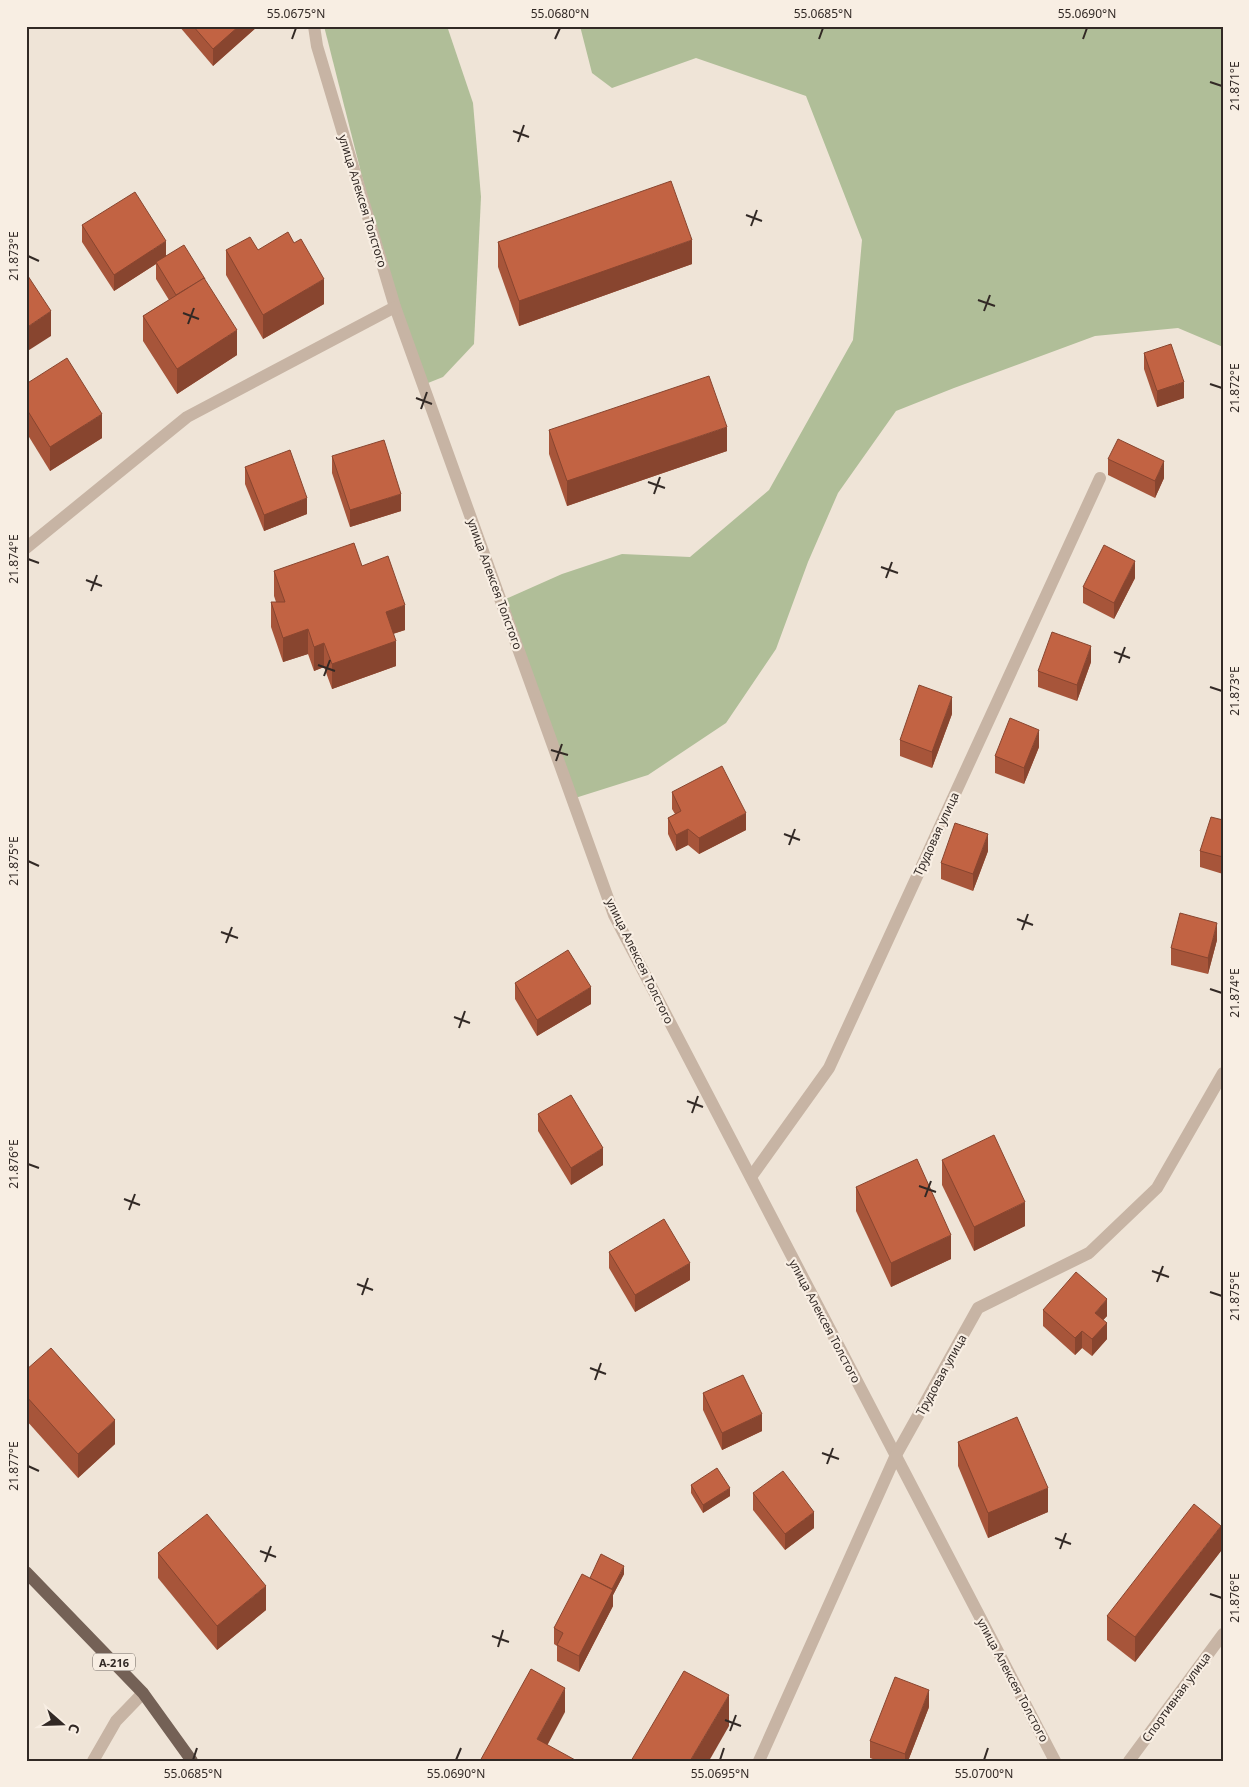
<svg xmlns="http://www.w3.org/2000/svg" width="1249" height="1787" viewBox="0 0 1249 1787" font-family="'Noto Sans',sans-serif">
  <rect width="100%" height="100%" fill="#efe4d7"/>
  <g fill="#b0be98">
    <polygon points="324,26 447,26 473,103 481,197 474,344 443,377 423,385 395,307"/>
    <polygon points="580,26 1223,26 1223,347 1178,328 1095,336 954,388 896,411 838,493 808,562 776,649 726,723 648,775 572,799 501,601 562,574 622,554 690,557 769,490 853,340 862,240 806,96 696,58 612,88 592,73"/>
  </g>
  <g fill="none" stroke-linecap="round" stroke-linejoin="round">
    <g stroke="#c7b4a4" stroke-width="12">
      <polyline points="314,26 317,46 395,307 614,915 1055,1761"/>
      <polyline points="26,548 187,417 395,307"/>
      <polyline points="751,1177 829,1068 1100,478"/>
      <polyline points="93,1761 116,1721 143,1693"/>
      <polyline points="759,1761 896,1455 978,1308 1089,1253 1157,1188 1223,1073"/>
      <polyline points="1129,1761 1223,1634"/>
    </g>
    <polyline stroke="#746156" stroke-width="12" points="26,1572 143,1693 192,1761"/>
  </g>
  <g fill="#a7553a">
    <polygon points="179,26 258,26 213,66"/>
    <polygon points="82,225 166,256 237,355 177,394 143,341 143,316 169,300 156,279 156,264 114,291 82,242"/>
    <polygon points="498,242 692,264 519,326 498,267"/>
    <polygon points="226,250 258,250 324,304 263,339 226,275"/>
    <polygon points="1144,353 1184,398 1157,407 1144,369"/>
    <polygon points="26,384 102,438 50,471 26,432"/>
    <polygon points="549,430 727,451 567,506 549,454"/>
    <polygon points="332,456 401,511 350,527 332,473"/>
    <polygon points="1108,459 1164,478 1155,498 1108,475"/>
    <polygon points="245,467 307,514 264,531 245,484"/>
    <polygon points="362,566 405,630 393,634 396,666 332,689 324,667 314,671 308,654 283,662 271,627 271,602 276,602 274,596 274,571"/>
    <polygon points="1135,578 1114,619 1083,603 1083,587"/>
    <polygon points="1091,662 1077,701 1038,687 1038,671"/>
    <polygon points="952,714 932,768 900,756 900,740"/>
    <polygon points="1039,747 1024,784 995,773 995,756"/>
    <polygon points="672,792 746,830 699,854 688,845 676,851 668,834 668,818 675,814 672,809"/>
    <polygon points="1223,820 1223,874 1200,867 1200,851"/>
    <polygon points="988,851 973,891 941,879 941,863"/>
    <polygon points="1217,940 1208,974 1171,965 1171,948"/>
    <polygon points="515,983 591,1004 537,1036 515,999"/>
    <polygon points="538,1114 603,1165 571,1185 538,1131"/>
    <polygon points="942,1160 1025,1226 974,1251 942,1185"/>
    <polygon points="856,1187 951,1259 891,1287 856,1211"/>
    <polygon points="609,1252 690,1280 635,1312 609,1268"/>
    <polygon points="1043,1310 1107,1316 1103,1320 1107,1339 1092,1356 1082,1348 1075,1355 1043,1326"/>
    <polygon points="26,1370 115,1444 78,1478 26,1420"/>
    <polygon points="703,1393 762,1431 722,1450 703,1410"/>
    <polygon points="958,1442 1048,1512 988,1538 958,1466"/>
    <polygon points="691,1485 730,1496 703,1513 691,1493"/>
    <polygon points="753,1493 814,1528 785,1550 753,1510"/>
    <polygon points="1221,1551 1135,1662 1107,1640 1107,1616"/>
    <polygon points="158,1553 266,1610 217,1650 158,1578"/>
    <polygon points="624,1574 613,1595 613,1606 579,1672 557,1661 557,1646 554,1644 554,1628 590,1578"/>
    <polygon points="929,1707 908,1761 878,1761 870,1758 870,1741"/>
  </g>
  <g fill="#88452f">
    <polygon points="239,26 258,26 213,66 213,49"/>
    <polygon points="692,240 692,264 519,326 519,301"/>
    <polygon points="166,241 166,258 156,262 156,264 114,291 114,275"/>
    <polygon points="324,279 324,304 263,339 263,315"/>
    <polygon points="51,311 51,336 26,352 26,328"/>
    <polygon points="237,330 237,355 177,394 177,369"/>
    <polygon points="1184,382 1184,398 1157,407 1157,391"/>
    <polygon points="102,414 102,438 50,471 50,447"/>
    <polygon points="727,427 727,451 567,506 567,481"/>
    <polygon points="1164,461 1164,478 1155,498 1155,481"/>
    <polygon points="401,494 401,511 350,527 350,510"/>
    <polygon points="307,498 307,514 264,531 264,515"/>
    <polygon points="1135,561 1135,578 1114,619 1114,603"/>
    <polygon points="405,605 405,630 386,636 386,612"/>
    <polygon points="308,629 308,654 283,662 283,638"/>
    <polygon points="396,641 396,666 332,689 332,664"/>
    <polygon points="324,643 324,667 314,671 314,647"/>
    <polygon points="1091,646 1091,662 1077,701 1077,685"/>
    <polygon points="952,697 952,714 932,768 932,752"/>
    <polygon points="1039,730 1039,747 1024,784 1024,768"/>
    <polygon points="746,813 746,830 699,854 699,838"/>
    <polygon points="688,829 688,845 676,851 676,835"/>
    <polygon points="988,834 988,851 973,891 973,874"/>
    <polygon points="1217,923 1217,940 1208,974 1208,958"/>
    <polygon points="591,987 591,1004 537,1036 537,1020"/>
    <polygon points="603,1148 603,1165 571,1185 571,1168"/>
    <polygon points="1025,1202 1025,1226 974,1251 974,1227"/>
    <polygon points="951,1235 951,1259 891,1287 891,1263"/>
    <polygon points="690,1263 690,1280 635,1312 635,1295"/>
    <polygon points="1107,1299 1107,1316 1095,1329 1095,1313"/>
    <polygon points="1107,1323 1107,1339 1092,1356 1092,1339"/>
    <polygon points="1082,1331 1082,1348 1075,1355 1075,1338"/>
    <polygon points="762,1414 762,1431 722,1450 722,1433"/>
    <polygon points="115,1420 115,1444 78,1478 78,1454"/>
    <polygon points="730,1488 730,1496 703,1513 703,1505"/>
    <polygon points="1048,1488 1048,1512 988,1538 988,1513"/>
    <polygon points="814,1512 814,1528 785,1550 785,1534"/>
    <polygon points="1221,1526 1221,1551 1135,1662 1135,1637"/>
    <polygon points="624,1566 624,1574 613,1595 613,1606 579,1672 579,1656"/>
    <polygon points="266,1586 266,1610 217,1650 217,1626"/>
    <polygon points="565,1688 565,1712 539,1761 537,1739"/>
    <polygon points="929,1690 929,1707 908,1761 905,1761 905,1754"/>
    <polygon points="729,1695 729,1726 709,1761 690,1761"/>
  </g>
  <g fill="#c26343" stroke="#88452f">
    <polygon points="193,26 239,26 213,49"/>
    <polygon points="671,181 692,240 519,301 498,242"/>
    <polygon points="135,192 166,241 114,275 82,225"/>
    <polygon points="288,232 294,243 301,239 324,279 263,315 226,250 250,237 258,250"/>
    <polygon points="184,245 205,279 204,278 176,295 156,262"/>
    <polygon points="26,273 51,311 26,328"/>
    <polygon points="204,278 237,330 177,369 143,316"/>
    <polygon points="1171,344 1184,382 1157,391 1144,353"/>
    <polygon points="67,358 102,414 50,447 26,408 26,384"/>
    <polygon points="709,376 727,427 567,481 549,430"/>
    <polygon points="1118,439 1164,461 1155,481 1108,459"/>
    <polygon points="384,440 401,494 350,510 332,456"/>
    <polygon points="290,450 307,498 264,515 245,467"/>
    <polygon points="354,543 362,566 388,556 405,605 386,612 396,641 332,664 324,643 314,647 308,629 283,638 271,602 285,602 274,571"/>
    <polygon points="1104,545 1135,561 1114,603 1083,587"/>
    <polygon points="1052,632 1091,646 1077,685 1038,671"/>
    <polygon points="919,685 952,697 932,752 900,740"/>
    <polygon points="1010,718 1039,730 1024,768 995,756"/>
    <polygon points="722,766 746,813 699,838 688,829 676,835 668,818 681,811 672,792"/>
    <polygon points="1211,817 1223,820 1223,857 1200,851"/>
    <polygon points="955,823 988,834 973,874 941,863"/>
    <polygon points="1180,913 1217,923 1208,958 1171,948"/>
    <polygon points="568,950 591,987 537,1020 515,983"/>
    <polygon points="571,1095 603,1148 571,1168 538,1114"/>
    <polygon points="994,1135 1025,1202 974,1227 942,1160"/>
    <polygon points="917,1159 951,1235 891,1263 856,1187"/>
    <polygon points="664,1219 690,1263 635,1295 609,1252"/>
    <polygon points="1076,1272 1107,1299 1095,1313 1107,1323 1092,1339 1082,1331 1075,1338 1043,1310"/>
    <polygon points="51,1348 115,1420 78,1454 26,1396 26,1370"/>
    <polygon points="743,1375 762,1414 722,1433 703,1393"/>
    <polygon points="1017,1417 1048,1488 988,1513 958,1442"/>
    <polygon points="717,1468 730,1488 703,1505 691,1485"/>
    <polygon points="783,1471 814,1512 785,1534 753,1493"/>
    <polygon points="1194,1504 1221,1526 1135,1637 1107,1616"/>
    <polygon points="207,1514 266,1586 217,1626 158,1553"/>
    <polygon points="601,1554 624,1566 612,1589 590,1578"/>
    <polygon points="582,1574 613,1590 579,1656 557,1645 563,1633 554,1628"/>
    <polygon points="531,1669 565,1688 537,1739 577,1761 480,1761"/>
    <polygon points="684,1671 729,1695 690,1761 631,1761"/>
    <polygon points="895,1677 929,1690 905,1754 870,1741"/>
  </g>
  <path fill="none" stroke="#322925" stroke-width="2" d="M292,39L296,28M555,39L560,28M819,39L823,28M1083,39L1087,28M1210,82L1222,86M513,131L529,137M518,142L524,125M746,215L762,221M751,226L757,210M28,256L39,261M978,300L995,306M984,311L990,295M183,313L199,319M188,324L194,308M1210,384L1222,388M416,398L432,404M421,409L427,392M648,482L665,488M654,494L660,477M28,559L39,563M881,567L898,573M886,578L892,562M86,580L102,586M91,591L97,575M1114,652L1130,658M1119,663L1125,647M318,665L335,671M324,676L330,660M1210,687L1222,691M551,750L568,755M556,761L562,744M784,834L800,840M789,845L795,829M28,861L39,866M1017,919L1033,925M1022,930L1028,914M221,932L238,938M226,943L232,927M1210,989L1222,993M454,1017L470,1023M459,1028L465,1011M687,1101L703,1107M692,1113L698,1096M28,1164L39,1168M919,1186L936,1192M925,1197L931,1181M124,1199L140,1205M129,1210L135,1194M1152,1271L1169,1277M1157,1282L1163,1266M357,1284L373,1290M1210,1292L1222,1296M362,1295L368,1278M590,1368L606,1374M595,1380L601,1363M822,1453L839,1459M827,1464L833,1448M28,1466L39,1471M1055,1538L1071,1544M1060,1549L1066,1533M260,1551L276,1557M265,1562L271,1546M1210,1594L1222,1598M492,1636L509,1642M498,1647L503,1630M725,1720L741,1726M730,1731L736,1715M193,1760L197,1748M456,1760L461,1748M720,1760L724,1748M984,1760L988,1748"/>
  <g text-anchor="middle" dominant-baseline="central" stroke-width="4.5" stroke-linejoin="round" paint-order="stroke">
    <rect fill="#f8eee3" stroke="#6d645e" stroke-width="1" x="93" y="1653.5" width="42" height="17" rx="4"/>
    <g font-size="11" font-weight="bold" fill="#322925">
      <text x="114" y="1662">А-216</text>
    </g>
    <g font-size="12" fill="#322925" stroke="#f8eee3">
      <text transform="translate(363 201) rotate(73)">улица Алексея Толстого</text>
      <text transform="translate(495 584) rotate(70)">улица Алексея Толстого</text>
      <text transform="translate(936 834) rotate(-65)">Трудовая улица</text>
      <text transform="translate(640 961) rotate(64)">улица Алексея Толстого</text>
      <text transform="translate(825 1321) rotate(62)">улица Алексея Толстого</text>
      <text transform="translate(941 1375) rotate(-61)">Трудовая улица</text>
      <text transform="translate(1013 1680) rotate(62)">улица Алексея Толстого</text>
      <text transform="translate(1176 1697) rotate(-54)">Спортивная улица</text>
    </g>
  </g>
  <rect width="1249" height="1787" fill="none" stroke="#f8eee3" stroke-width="55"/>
  <g transform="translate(62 1724) rotate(110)" stroke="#f8eee3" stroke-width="4" paint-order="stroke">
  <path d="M0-4L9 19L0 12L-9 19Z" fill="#322925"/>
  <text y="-8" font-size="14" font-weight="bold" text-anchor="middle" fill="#322925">С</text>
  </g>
  <rect x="28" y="28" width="1194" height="1732" fill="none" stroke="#322925" stroke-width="2"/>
  <g font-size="12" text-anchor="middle" fill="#322925">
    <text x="296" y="18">55.0675°N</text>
    <text x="560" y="18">55.0680°N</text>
    <text x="823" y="18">55.0685°N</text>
    <text x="1087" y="18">55.0690°N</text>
    <text transform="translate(1235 86) rotate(-90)" y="4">21.871°E</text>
    <text transform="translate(14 256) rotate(-90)" y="4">21.873°E</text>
    <text transform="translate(1235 388) rotate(-90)" y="4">21.872°E</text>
    <text transform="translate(14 559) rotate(-90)" y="4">21.874°E</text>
    <text transform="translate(1235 691) rotate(-90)" y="4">21.873°E</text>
    <text transform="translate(14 861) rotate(-90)" y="4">21.875°E</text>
    <text transform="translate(1235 993) rotate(-90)" y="4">21.874°E</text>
    <text transform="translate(14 1164) rotate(-90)" y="4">21.876°E</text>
    <text transform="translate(1235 1296) rotate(-90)" y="4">21.875°E</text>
    <text transform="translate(14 1466) rotate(-90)" y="4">21.877°E</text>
    <text transform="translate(1235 1598) rotate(-90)" y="4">21.876°E</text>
    <text x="193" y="1778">55.0685°N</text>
    <text x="456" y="1778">55.0690°N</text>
    <text x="720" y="1778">55.0695°N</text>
    <text x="984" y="1778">55.0700°N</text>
  </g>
</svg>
